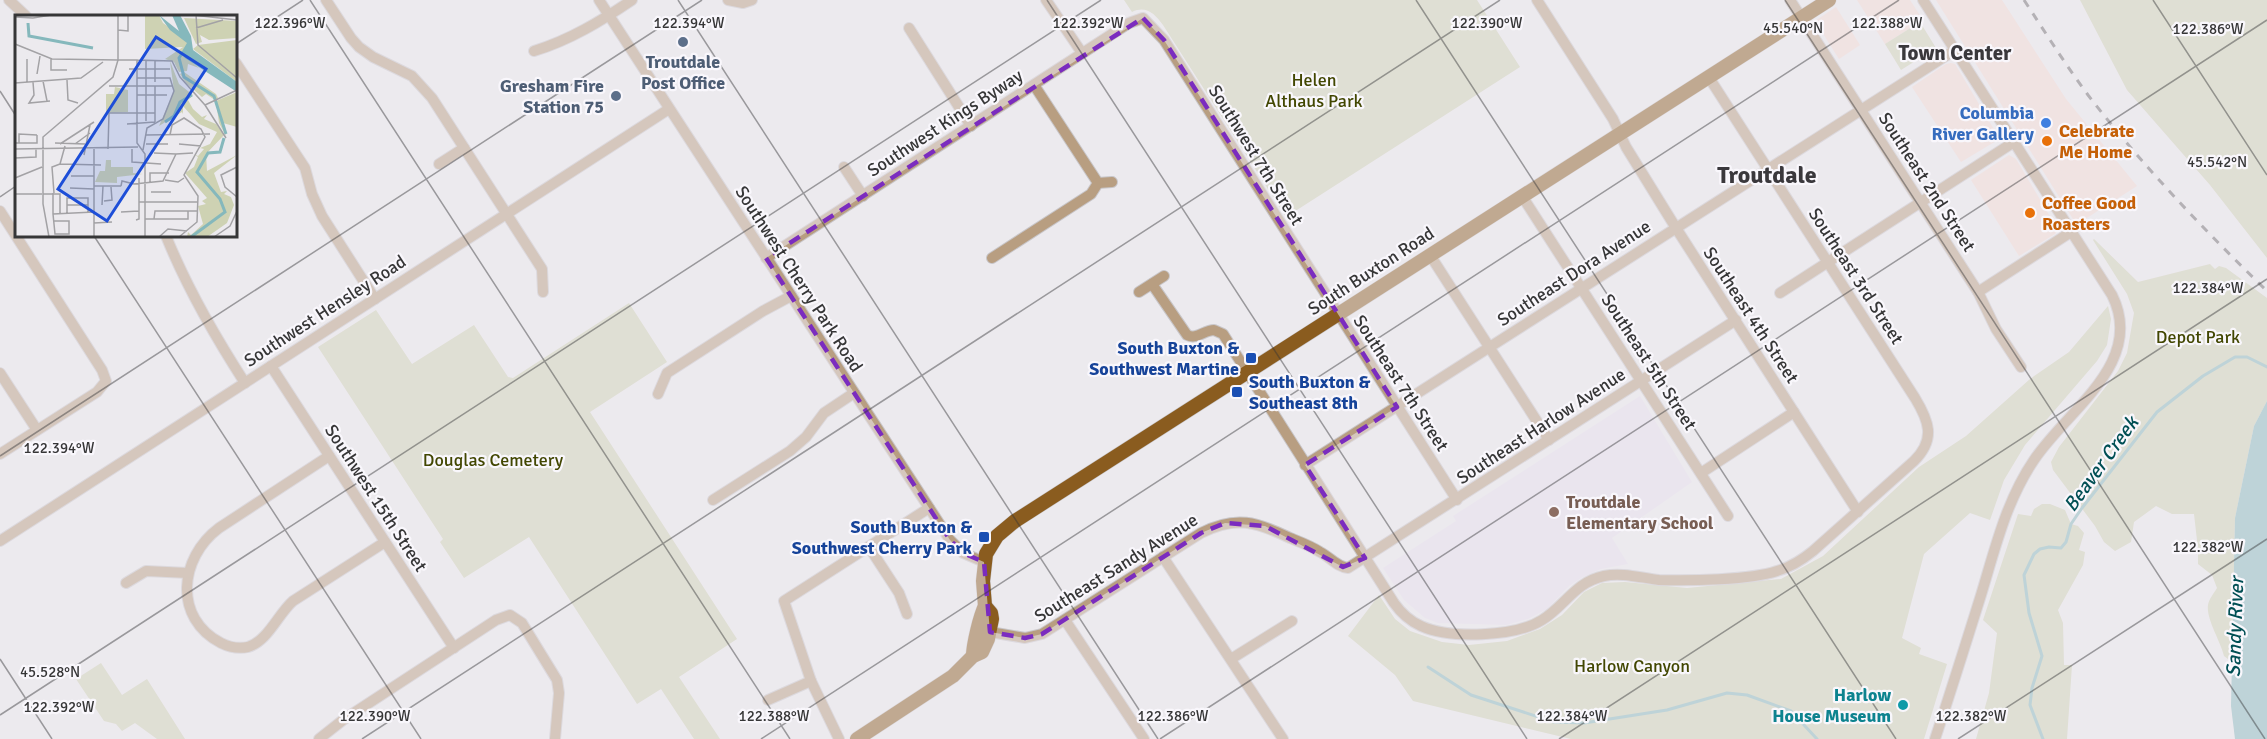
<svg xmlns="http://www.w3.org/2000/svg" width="2267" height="739" viewBox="0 0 2267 739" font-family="Signika,sans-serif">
  <rect width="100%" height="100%" fill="#eceaee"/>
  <g fill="#f4dbd2">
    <polygon points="1857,0 1910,0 1923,20 1885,44"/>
    <polygon points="1936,0 2002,0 2066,99 2137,186 2082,221 2073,219"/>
    <polygon points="1836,7 1860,45 1839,59 1815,21"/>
    <polygon points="1951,63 1955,64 1998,136 1996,141 1961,162 1912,87 1946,64"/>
    <polygon points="2009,155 2016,159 2058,230 2055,234 2019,256 1971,180"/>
  </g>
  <polygon fill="#e6e1ed" points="1640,396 1692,482 1612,538 1628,564 1601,569 1583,577 1569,586 1547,609 1528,619 1506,625 1438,623 1425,618 1404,600 1383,568 1456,521 1453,516"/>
  <g fill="#ced2b3">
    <path d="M1124,0H1477L1520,67L1286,217L1163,25C1155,14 1146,5 1132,12Z"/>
    <polygon points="2080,0 2267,0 2267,258 2210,185 2127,90"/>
    <polygon points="1920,22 1936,48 1901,70 1885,44"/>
    <path d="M2094,239L2138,282L2210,264L2215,269L2219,266L2226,268L2267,298V401L2254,426L2235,518L2232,662L2224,656C2220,640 2206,619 2208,605C2209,599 2214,593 2217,588L2212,575L2198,564V549L2194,514H2172L2156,506L2134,522L2131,542L2115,551L2104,542L2095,526L2053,470L2051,462L2059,447L2118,371L2127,353L2134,313L2127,294L2093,240Z"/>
    <polygon points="629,303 667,362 590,412 737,639 679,677 720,739 694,739 661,689 637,704 529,537 464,578 440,542 443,539 318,347 376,310 412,364 474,325 508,377 513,378"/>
    <polygon points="2108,306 2111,319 2107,345 2097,361 2025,445 2004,480 1990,520 1970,513 1924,554 1902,638 1921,648 1919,654 1947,664 1924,739 1571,739 1413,701 1395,675 1348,636 1379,595 1395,619 1410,631 1442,642 1469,645 1507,641 1540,629 1562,615 1584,592 1602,583 1625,582 1687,588 1781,579 1823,556 1919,467 1966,436 2030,379 2069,352"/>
    <polygon points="2042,504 2050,504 2065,510 2071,524 2078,526 2084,533 2079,550 2085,552 2083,565 2058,610 2063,623 2064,665 2072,665 2067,739 1976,739 1989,693 1997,633 1983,620 2018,514 2031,516 2034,509"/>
    <polygon points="101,663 122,695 147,679 185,739 157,739 135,723 122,731 116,724 104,721 76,679"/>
  </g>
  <polygon fill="#85b8bc" points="2267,401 2267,739 2235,739 2231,706 2235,518 2254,426"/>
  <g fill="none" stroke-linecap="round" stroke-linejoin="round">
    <g stroke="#85b8bc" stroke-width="3">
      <polyline points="1428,667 1471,695 1554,722 1584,723 1667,710 1727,693 1747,695 1791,711 1817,739"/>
      <polyline points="2043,739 2030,705 2032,688 2042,656 2029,613 2024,575 2034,554 2040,549 2049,547 2061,548 2066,542 2071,524 2082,508 2157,412 2203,376 2235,357 2247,357 2267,367"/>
    </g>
    <defs>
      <g id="minor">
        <polyline points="9,0 26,16"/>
        <polyline points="326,0 351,38 359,47 373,57 412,76 432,98 542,269 543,292"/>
        <polyline points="599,0 950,540 963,553 984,562"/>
        <polyline points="728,0 743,3 752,0"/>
        <polyline points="1046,0 1082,53"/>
        <polyline points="1537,0 1613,119 1626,147 1676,228 1858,512"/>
        <polyline points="1790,0 1978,292 1996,329 2021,367"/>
        <path d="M1923,0L2112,295C2146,363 2067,410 2034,460C2006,501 1995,549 1981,595C1966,643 1951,691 1935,739"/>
        <polyline points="909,28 971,126"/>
        <path d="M534,51C570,40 601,21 632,0"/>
        <polyline points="236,63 305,168 312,194 322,216 375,299"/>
        <polyline points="1034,85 1098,183"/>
        <polyline points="439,164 464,148"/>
        <polyline points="844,167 863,196"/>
        <polyline points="1098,183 1112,182"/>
        <polyline points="1522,196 1728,516"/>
        <polyline points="0,211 102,370 106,381 97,392 0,454"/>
        <path d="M166,236C187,288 214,335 245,383"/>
        <polyline points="1430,255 1549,440"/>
        <polyline points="766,258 1129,23 1143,18 1164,40 1457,500"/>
        <polyline points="992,258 1091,194 1098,183"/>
        <path d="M1152,284L1187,335C1197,340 1204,330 1214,330L1223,334L1394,603C1401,613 1410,621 1421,626C1450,639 1515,637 1542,620C1565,606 1575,582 1604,576C1622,572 1641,578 1659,580C1688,581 1751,580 1777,571C1791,567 1802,560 1813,551L1914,461C1936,439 1929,421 1915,398L1708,76"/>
        <polyline points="1139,292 1164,276"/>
        <polyline points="1978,292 2071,232"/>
        <polyline points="1780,293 2014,142"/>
        <polyline points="271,366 454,648"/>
        <polyline points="0,373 37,430"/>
        <polyline points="658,394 667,373 763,311 791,296"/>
        <path d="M329,456L219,528C179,558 173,618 221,643C229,647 239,649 248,647C268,641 278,614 293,601L385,542"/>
        <polyline points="1305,465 1955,50"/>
        <polyline points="1701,473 1794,412"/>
        <polyline points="713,500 790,451 806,437 824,413 854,393"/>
        <polyline points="0,541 669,109"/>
        <polyline points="869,547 899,593 907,614"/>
        <polyline points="1163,557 1283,739"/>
        <polyline points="126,583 146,571 188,573"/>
        <polyline points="1065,620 1144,739"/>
        <path d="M990,632L1025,638L1042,634L1201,533C1236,515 1257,522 1290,538C1300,542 1311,546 1320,552C1330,557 1337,567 1348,568L1736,320"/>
        <polyline points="1231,659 1292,621"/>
        <polyline points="768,700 811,681"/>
        <polyline points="319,739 343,720 496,620 510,615 522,623 557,680 559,693 555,739"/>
        <polyline points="839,739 811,681 784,601 929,508"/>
      </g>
      <g id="major">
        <path d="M973,656C973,645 980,616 985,606"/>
        <polyline points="857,739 953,676 973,656 982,652 988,639 992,619 991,613 985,606 983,581 986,554 997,536 1015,521 1829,0"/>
      </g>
    </defs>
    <use href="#minor" stroke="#c8c6c9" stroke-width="12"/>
    <use href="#major" stroke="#c8c6c9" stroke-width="15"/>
    <use href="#minor" stroke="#b89e81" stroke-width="10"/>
    <use href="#major" stroke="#8a5c1f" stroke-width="14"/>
    <path stroke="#6f6e70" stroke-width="3" stroke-dasharray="8 8" stroke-linecap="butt" d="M2024,0C2045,32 2065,64 2088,95C2142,165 2203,229 2267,291"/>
  </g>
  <path d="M0 0H2267V739H0ZM1143,18L1164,40L1397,407L1305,465L1365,558L1343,567L1265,526L1225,523L1201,533L1042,634L1025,638L990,632L984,562L963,553L950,540L766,258Z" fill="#eceaee" fill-opacity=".55" fill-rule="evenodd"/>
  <path fill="none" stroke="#7b2cbf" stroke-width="4.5" stroke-dasharray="12 8" stroke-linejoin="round" d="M1143,18L1164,40L1397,407L1305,465L1365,558L1343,567L1265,526L1225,523L1201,533L1042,634L1025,638L990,632L984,562L963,553L950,540L766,258Z"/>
  <path fill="none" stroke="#363637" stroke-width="1.5" stroke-opacity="0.45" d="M310,0L790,739M678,0L1158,739M1047,0L1527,739M1416,0L1896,739M1785,0L2265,739M2153,0L2267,175M236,44L303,0M0,91L16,116M0,197L16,186M94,236L421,739M0,456L702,0M0,659L52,739M0,715L1101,0M362,739L1500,0M761,739L1899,0M1160,739L2267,20M1559,739L2267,279M1958,739L2267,539"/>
  <g fill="#5c6f8a" stroke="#f9f7fc" stroke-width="2">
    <circle cx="683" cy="42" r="6"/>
    <circle cx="616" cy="96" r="6"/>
  </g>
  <circle fill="#3f7fe0" stroke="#f9f7fc" stroke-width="2" cx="2046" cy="123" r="6"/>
  <g fill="#e8710a" stroke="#f9f7fc" stroke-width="2">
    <circle cx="2047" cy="141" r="6"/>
    <circle cx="2030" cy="213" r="6"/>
  </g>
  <g fill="#1a4fb4" stroke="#f9f7fc" stroke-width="2">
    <rect x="1245" y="352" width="12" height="12" rx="3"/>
    <rect x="1231" y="386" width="12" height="12" rx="3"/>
    <rect x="978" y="531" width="12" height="12" rx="3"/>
  </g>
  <circle fill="#8d6e63" stroke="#f9f7fc" stroke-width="2" cx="1554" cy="512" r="6"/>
  <circle fill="#0f9aa8" stroke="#f9f7fc" stroke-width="2" cx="1903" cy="705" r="6"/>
  <g text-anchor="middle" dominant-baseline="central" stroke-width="4.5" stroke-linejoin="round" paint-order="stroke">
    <g font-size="18" font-weight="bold" fill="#4e5e75" stroke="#f9f7fc">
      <text x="683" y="62">Troutdale<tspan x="683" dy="21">Post Office</tspan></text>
      <text x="604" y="86" text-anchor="end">Gresham Fire<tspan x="604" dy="21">Station 75</tspan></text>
    </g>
    <g font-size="18" fill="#424702" stroke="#f9f7fc">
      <text x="1314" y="80">Helen<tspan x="1314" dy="21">Althaus Park</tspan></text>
      <text x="2198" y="337">Depot Park</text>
      <text x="493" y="460">Douglas Cemetery</text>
      <text x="1632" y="666">Harlow Canyon</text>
    </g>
    <g font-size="18" font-weight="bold" fill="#366cbe" stroke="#f9f7fc" text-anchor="end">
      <text x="2034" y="113">Columbia<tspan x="2034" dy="21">River Gallery</tspan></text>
    </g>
    <g font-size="18" fill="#363637" stroke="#f9f7fc">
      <text transform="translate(945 123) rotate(-33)">Southwest Kings Byway</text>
      <text transform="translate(1256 155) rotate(58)">Southwest 7th Street</text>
      <text transform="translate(1927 182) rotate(57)">Southeast 2nd Street</text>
      <text transform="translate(1371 271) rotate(-33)">South Buxton Road</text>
      <text transform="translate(1574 273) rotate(-33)">Southeast Dora Avenue</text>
      <text transform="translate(1856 276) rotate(57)">Southeast 3rd Street</text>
      <text transform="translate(799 279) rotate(57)">Southwest Cherry Park Road</text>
      <text transform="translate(325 311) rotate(-33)">Southwest Hensley Road</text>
      <text transform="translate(1751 315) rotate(57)">Southeast 4th Street</text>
      <text transform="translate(1649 362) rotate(57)">Southeast 5th Street</text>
      <text transform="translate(1401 383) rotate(57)">Southeast 7th Street</text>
      <text transform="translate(1541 426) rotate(-33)">Southeast Harlow Avenue</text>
      <text transform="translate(376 498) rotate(57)">Southwest 15th Street</text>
      <text transform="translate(1116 568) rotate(-32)">Southeast Sandy Avenue</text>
    </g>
    <g font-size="18" font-weight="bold" fill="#c56008" stroke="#f9f7fc" text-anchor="start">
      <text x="2059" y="131">Celebrate<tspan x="2059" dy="21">Me Home</tspan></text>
      <text x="2042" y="203">Coffee Good<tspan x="2042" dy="21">Roasters</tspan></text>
    </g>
    <g font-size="18" font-weight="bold" fill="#164399" stroke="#f9f7fc" text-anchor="end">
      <text x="1239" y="348">South Buxton &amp;<tspan x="1239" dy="21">Southwest Martine</tspan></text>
      <text x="1249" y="382" text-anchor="start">South Buxton &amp;<tspan x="1249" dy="21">Southeast 8th</tspan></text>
      <text x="972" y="527">South Buxton &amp;<tspan x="972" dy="21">Southwest Cherry Park</tspan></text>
    </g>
    <g font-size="18" font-weight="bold" fill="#785e54" stroke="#f9f7fc" text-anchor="start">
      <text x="1566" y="502">Troutdale<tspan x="1566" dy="21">Elementary School</tspan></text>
    </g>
    <g font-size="18" font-weight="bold" fill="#0d838f" stroke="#f9f7fc" text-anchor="end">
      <text x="1891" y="695">Harlow<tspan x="1891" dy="21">House Museum</tspan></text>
    </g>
    <g font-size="20" font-style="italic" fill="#004f54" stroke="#f9f7fc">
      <text transform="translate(2101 464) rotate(-54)">Beaver Creek</text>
      <text transform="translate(2235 627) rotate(-88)">Sandy River</text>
    </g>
    <g font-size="21" font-weight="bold" fill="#3a383c" stroke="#f9f7fc">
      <text x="1955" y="53">Town Center</text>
    </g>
    <g font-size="24" font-weight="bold" fill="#3a383c" stroke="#f9f7fc">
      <text x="1767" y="175">Troutdale</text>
    </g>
  </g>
  <g transform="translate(15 15)">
    <rect width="222" height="222" fill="#eceaee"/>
    <path d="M130,0H144L148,8L168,22L173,29L168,40L184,53L173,49L172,56L164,57L159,47L150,44L168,32L130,34ZM169,3L222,6V23L194,25L185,20L187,27L181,29ZM222,25V67L178,34L183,30ZM155,46L164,69L178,80L173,85L178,94L187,102L192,100L189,104L201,109L209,120L191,139L192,156L222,140L199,158L206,177L212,176L209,179L216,182L219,190L212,208L192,222H172L173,217L176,220L188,209L183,191L191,189L187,186L192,183L170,158L179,152L183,142L179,139L183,141L189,134L185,133L195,129L202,117L184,109L168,91V99L167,97L144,111L159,76ZM169,57L201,79L203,83L200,85L191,79L187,82L171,68L165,59ZM100,72L113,75V97L91,98V79H99ZM222,77V112L208,108L211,121L204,108L201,86ZM91,145H96V152H118V158L128,159L102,162V168L80,167L85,156H90Z" fill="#ced2b3"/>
    <path d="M144,0L164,16L157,0H165L176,21L178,35L222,67V77L170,43L166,38L172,28L155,15Z" fill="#85b8bc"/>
    <path fill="none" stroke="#85b8bc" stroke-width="3" d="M13,8L14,21L78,33M168,37L164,43L169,62L199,81L211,119M150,107L159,101L165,87L177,80M176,222L210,197L205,184L182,157L193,138L205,137L209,123"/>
    <path fill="none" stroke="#a3a2a5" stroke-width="1.5" d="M178,0L222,5M181,0L183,30L222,63M0,2L18,3M18,3L36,0M181,13L208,5M103,15L113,16V0M0,29L37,44L103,45M12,44V67M36,44V55H52M103,45H122V128L130,139V222M103,45V0M122,45L157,46L165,62L190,90L222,75M114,54H155M22,59L25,41M122,63H155L159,76L148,104L132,113L128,135M52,65L53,85L63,88M28,66L32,86M18,67L19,80L14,88L35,86M140,67V45M0,68L66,63L88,47M94,71H158M122,80H152M190,90L211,123M131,106V45M140,107V71M112,109L140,107M131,120L195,119M155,120L157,110L169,103L186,114L190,122L169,160L183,181L182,207L164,222M0,128H22V120M4,128V119L22,120M40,128L70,129M45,129L79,107M60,129L75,118M131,129H153M164,129L186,131M0,134L123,132M93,134L94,98H140M117,134V147L146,149M139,138L161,139M69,140L75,110M0,143L21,142V134M45,149L86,150M45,149L50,131M222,152L206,160L210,172L222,182M56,161H79M0,163L27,152M150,165L163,167L169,163M135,167V158H154M79,171H106M106,171L107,166L119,169L148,166L161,139L178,138M55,173L79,174M136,177H156M38,178V199L40,219H54V206H39M39,178L37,152L45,149M0,179H27M28,179H45V199M89,186L97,185L96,172M124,187H182M52,190H73M87,190L88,171M106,197L124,196M52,198V183H73V197M38,199L79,197M130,204H173V196M139,204L140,196H182M121,205L124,204V163M79,208L97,207M34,222L28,189V122L98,62L103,45M79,222V134M144,222L153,214L172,216M199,222L215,211L222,196"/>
    <path fill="#1d4ed8" fill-opacity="0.15" stroke="#1d4ed8" stroke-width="3" d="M141,22L191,54L92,206L43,174Z"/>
    <rect width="222" height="222" fill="none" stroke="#363637" stroke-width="3"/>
  </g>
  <g font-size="15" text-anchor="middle" fill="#363637" stroke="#f9f7fc" stroke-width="4.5" stroke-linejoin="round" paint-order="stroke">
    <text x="290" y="28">122.396°W</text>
    <text x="689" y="28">122.394°W</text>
    <text x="1088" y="28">122.392°W</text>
    <text x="1487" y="28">122.390°W</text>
    <text x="1887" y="28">122.388°W</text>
    <text x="1793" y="33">45.540°N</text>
    <text x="2208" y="34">122.386°W</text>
    <text x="2217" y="167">45.542°N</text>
    <text x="2208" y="293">122.384°W</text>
    <text x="59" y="453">122.394°W</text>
    <text x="2208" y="552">122.382°W</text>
    <text x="50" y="677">45.528°N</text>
    <text x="59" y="712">122.392°W</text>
    <text x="375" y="721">122.390°W</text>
    <text x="774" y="721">122.388°W</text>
    <text x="1173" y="721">122.386°W</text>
    <text x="1572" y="721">122.384°W</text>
    <text x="1971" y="721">122.382°W</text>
  </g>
</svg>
